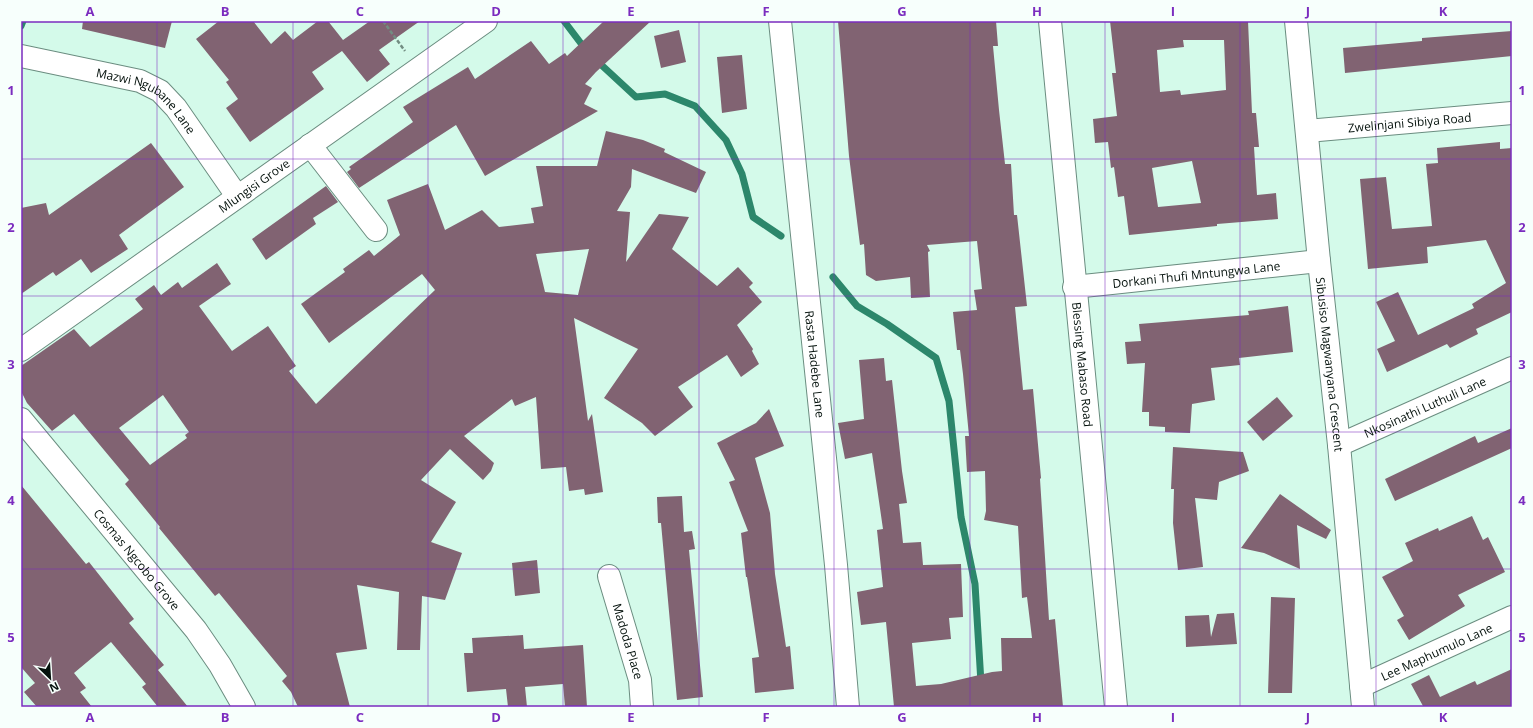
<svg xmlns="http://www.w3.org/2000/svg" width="1533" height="728" viewBox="0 0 1533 728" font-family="'Open Sans',sans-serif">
  <rect width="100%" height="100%" fill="#d4faea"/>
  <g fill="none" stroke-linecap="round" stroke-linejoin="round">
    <g stroke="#2c876b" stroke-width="7">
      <polyline points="564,21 586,50"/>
      <polyline points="21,26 23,21"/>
      <polyline points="596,60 636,97 665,94 695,106 726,140 742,174 753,217 781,236"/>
      <polyline points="833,277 857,306 887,324 936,358 949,401 961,517 975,584 981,683"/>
    </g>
  </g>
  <g fill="#816372" fill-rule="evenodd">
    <polygon points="83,21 172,21 165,48 82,29"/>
    <polygon points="219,21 253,21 271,44 285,31 293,40 318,21 328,21 343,40 370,21 420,21 379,50 390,64 367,82 342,51 312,72 324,89 250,142 226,108 238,99 226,82 229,80 196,39"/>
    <polygon points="604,21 651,21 596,72 585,84 592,88 584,104 598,111 485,176 456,125 359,188 347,172 351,169 349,167 413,122 403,107 468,67 475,79 531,41 549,64 565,53 567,56"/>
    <polygon points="838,21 996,21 998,46 993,46 999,110 1005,164 1011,164 1014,215 1017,215 1027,306 1015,307 1023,390 1033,389 1041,478 1040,479 1049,620 1055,619 1063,707 894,707 886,622 861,625 857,592 883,587 877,530 883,529 872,453 845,459 838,423 864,419 859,360 884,358 886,381 892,380 902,471 907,503 899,504 903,543 921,542 923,565 961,564 963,617 949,618 951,639 912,643 916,686 941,684 992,672 1002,671 1001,638 1032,638 1027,597 1022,598 1018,526 984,520 986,511 985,471 967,472 965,436 969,436 963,374 960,350 957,350 953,312 977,310 974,290 982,289 977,241 927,245 930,251 928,252 930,297 911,298 910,277 876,281 866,275 864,244 860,245 849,156"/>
    <path d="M1110,21H1248L1252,113H1256L1259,147H1254L1257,195L1276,193L1278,219L1217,224V226L1129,235L1124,196L1118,197L1114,167L1111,168L1108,142L1095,143L1093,119L1117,116L1112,73H1116ZM1183,40H1224L1226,90L1181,95L1180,90L1160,92L1157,50L1184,47ZM1192,161L1201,203L1158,207L1152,168Z"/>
    <polygon points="679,30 686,62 661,68 654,36"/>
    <polygon points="1512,31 1512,56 1345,73 1343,48 1422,41 1422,38"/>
    <polygon points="742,55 747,109 722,113 717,57"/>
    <path d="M606,131L643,140L665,149L664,152L706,172L696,193L632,169L631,187L617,211L630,212L626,262L659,214L689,217L672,249L717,286L738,267L753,283L749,287L762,302L737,325L753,349L752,351L759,364L741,377L727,355L678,387L693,407L655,436L642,423L604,398L638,349L574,318L588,421L592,414L603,492L585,495L584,489L569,491L566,467L541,469L536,397L515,406L512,399L464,436L494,463L491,471L483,480L450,449L421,480L456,502L431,542L462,553L445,600L422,596L420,650H397L399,592L357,585L367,649L336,653L350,707H298L291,692L282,681L287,676L219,593L215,596L159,528L160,527L125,484L129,480L74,414L52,431L27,403L21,391V366L74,329L90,347L143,309L135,299L154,285L161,295L178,282L182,288L217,263L231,284L199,306L232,351L268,326L296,366L289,371L316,404L435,290L422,274L329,343L301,304L345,272L343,269L369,250L374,256L400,235L387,200L428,184L445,230L482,210L499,227L534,223L531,208L543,206L536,166H597ZM589,249L578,295L545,292L536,254ZM163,395L189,432L185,435L187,438L150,465L119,428Z"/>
    <polygon points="1500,142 1500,149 1512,148 1512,312 1476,329 1478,334 1450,348 1447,344 1387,372 1377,349 1395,341 1376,302 1398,292 1418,335 1474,308 1472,304 1506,283 1486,240 1427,247 1428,263 1368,269 1360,179 1386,177 1392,229 1432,226 1426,164 1438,163 1437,148"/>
    <polygon points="151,143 184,187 119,235 128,249 91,273 81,259 56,276 53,272 21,294 21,208 46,203 49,215"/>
    <polygon points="326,186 338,202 313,218 316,224 266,260 252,239"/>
    <polygon points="1288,306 1293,352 1239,358 1240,365 1211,368 1215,400 1192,404 1190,433 1165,432 1165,427 1149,426 1149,412 1142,412 1145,363 1127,364 1125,342 1141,341 1139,324 1249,315 1248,311"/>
    <polygon points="1277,397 1293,416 1263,441 1247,422"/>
    <polygon points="769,409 784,446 755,458 770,513 775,574 786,647 790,646 794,689 755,693 752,658 759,657 747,577 746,577 741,533 748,531 729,482 735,480 717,443 756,423"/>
    <polygon points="1512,428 1512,448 1395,501 1385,479 1475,436 1478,443"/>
    <polygon points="1173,447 1243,452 1249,471 1219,482 1217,500 1195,498 1203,567 1178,570 1173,523 1174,489 1171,489"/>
    <polygon points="21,485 86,564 89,562 134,619 129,623 164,665 158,670 188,707 158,707 142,687 146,684 111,642 74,673 86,688 80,692 92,707 37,707 24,692 35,683 21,667"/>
    <polygon points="1280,494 1331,530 1326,539 1297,525 1300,569 1264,553 1241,548"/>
    <polygon points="682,496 684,532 692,531 695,549 689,550 703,697 677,700 661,523 658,523 657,497"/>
    <polygon points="1472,516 1483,540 1488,537 1505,572 1458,595 1465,606 1409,640 1397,620 1404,616 1382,577 1413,561 1405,543 1438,528 1439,531"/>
    <polygon points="537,560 540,593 515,596 512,563"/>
    <polygon points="1271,597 1295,598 1292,693 1268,693"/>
    <polygon points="1234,613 1237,644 1186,647 1185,616 1209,615 1211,637 1217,614"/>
    <polygon points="523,635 524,649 583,645 587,707 565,707 563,684 525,687 527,707 508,707 506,689 467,692 464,653 473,653 472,638"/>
    <polygon points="1512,669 1512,707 1420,707 1423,706 1411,684 1429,675 1440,697 1475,681 1477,685"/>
  </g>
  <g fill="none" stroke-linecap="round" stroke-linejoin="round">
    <defs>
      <g id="minor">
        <path id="s1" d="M780,21L836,565L848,707"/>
        <path id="s2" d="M1050,21L1116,707"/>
        <path id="s3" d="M1296,21L1319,261L1339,445L1363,707"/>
        <path id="s4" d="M21,56L140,81L160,91L176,108L237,196"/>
        <path id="s5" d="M1307,131L1512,113"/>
        <polyline points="310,145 376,230"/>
        <path id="s6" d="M1074,287L1319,261"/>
        <path id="s7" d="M21,350L486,21"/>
        <path id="s8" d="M21,419L196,630L220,665L244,707"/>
        <path id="s9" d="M1339,445L1512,368"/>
        <path id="s10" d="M609,576L640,680L642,707"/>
        <path id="s11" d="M1361,686L1512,617"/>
      </g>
    </defs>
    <use href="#minor" stroke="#6b8d80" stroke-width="24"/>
    <polyline stroke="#728d82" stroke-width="2.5" stroke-dasharray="4 2" stroke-linecap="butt" points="383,21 405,51"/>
    <use href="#minor" stroke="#fff" stroke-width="22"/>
  </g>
  <path fill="none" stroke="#7b2cbf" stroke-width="1" stroke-opacity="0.55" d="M157,21V707M293,21V707M428,21V707M563,21V707M699,21V707M834,21V707M970,21V707M1105,21V707M1240,21V707M1376,21V707M21,159H1512M21,296H1512M21,432H1512M21,569H1512"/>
  <g text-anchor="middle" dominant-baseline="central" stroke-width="3.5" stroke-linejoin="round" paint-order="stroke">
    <g font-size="12" fill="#04110c" stroke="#f7fffc">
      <text stroke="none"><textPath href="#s4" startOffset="137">Mazwi Ngubane Lane</textPath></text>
      <text stroke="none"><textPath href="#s5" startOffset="103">Zwelinjani Sibiya Road</textPath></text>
      <text stroke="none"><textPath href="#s7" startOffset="285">Mlungisi Grove</textPath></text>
      <text stroke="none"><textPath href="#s6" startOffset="123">Dorkani Thufi Mntungwa Lane</textPath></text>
      <text stroke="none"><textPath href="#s1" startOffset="345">Rasta Hadebe Lane</textPath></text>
      <text stroke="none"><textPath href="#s2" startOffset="345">Blessing Mabaso Road</textPath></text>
      <text stroke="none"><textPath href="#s3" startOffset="345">Sibusiso Magwanyana Crescent</textPath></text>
      <text stroke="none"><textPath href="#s9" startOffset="94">Nkosinathi Luthuli Lane</textPath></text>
      <text stroke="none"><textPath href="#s8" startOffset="182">Cosmas Ngcobo Grove</textPath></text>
      <text stroke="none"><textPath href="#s10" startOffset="68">Madoda Place</textPath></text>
      <text stroke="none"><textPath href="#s11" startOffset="83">Lee Maphumulo Lane</textPath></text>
    </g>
  </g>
  <rect width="1533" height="728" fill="none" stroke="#f7fffc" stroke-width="44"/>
  <g transform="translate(50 678) rotate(155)" stroke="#f7fffc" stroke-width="3" paint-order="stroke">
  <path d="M0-3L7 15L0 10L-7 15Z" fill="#04110c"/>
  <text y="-6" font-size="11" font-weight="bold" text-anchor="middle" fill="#04110c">N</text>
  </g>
  <rect x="22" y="22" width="1489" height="684" fill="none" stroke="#7b2cbf" stroke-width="1.5"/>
  <g font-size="13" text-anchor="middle" font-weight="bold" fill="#7b2cbf">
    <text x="90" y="16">A</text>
    <text x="225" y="16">B</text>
    <text x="360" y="16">C</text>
    <text x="496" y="16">D</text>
    <text x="631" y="16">E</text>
    <text x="766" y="16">F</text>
    <text x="902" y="16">G</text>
    <text x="1037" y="16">H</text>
    <text x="1173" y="16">I</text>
    <text x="1308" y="16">J</text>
    <text x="1443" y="16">K</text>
    <text x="11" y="95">1</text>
    <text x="1522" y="95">1</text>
    <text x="11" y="232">2</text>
    <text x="1522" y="232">2</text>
    <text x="11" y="369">3</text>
    <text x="1522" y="369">3</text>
    <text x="11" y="505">4</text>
    <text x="1522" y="505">4</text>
    <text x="11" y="642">5</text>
    <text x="1522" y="642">5</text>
    <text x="90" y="722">A</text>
    <text x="225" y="722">B</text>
    <text x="360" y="722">C</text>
    <text x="496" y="722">D</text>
    <text x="631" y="722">E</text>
    <text x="766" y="722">F</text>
    <text x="902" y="722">G</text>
    <text x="1037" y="722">H</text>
    <text x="1173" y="722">I</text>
    <text x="1308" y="722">J</text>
    <text x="1443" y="722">K</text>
  </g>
</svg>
